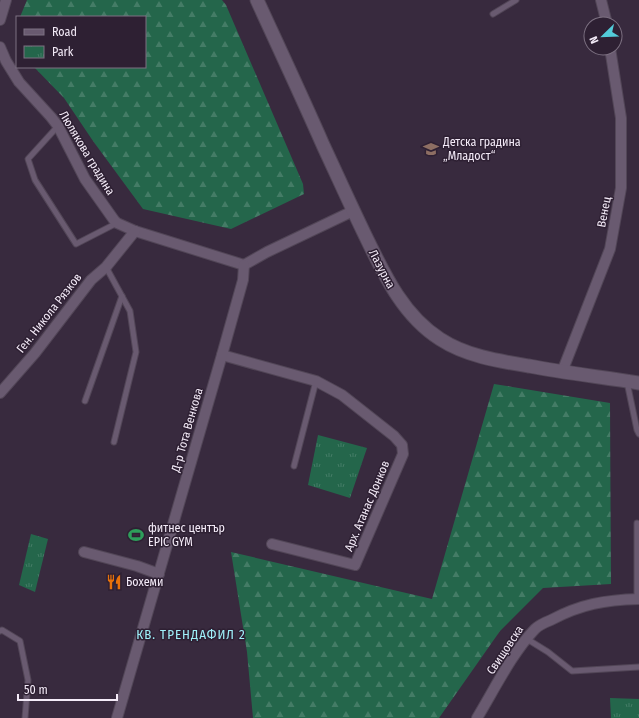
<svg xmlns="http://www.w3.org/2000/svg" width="639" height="718" viewBox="0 0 639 718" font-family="'Fira Sans Condensed',sans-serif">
  <defs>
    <pattern id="forest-firs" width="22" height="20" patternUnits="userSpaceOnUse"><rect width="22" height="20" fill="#24664b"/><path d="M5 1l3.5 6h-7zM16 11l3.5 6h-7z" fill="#447c66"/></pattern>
    <pattern id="park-tufts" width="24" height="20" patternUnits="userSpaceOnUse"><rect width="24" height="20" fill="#24664b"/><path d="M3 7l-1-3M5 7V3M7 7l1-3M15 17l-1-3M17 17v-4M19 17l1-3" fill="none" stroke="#447c66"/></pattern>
  </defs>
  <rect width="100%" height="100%" fill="#382a3e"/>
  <g fill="url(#forest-firs)">
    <polygon points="27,0 222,0 226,5 303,184 304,194 231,229 143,209 93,141 64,98 34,67 145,67 145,17 20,17"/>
    <polygon points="494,384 610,403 611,584 543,588 500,631 439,718 253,718 247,652 231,552 432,599"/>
  </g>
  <g fill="url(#park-tufts)">
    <polygon points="318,435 367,448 350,498 308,485"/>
    <polygon points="31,534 48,539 35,592 19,585"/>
    <polygon points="610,698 639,699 639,718 611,718"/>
  </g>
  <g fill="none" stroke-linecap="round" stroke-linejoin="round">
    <defs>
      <g id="service">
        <polyline points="493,14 516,0"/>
        <polyline points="58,126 28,159 35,180 76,244 117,223"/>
        <polyline points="106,267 130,311 136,352 114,442"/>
        <polyline points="627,382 637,430 639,434"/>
        <polyline points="85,401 122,296"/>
        <polyline points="294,466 316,381"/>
        <polyline points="637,523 637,599"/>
        <polyline points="0,631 2,630 20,641 28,680 25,718"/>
        <polyline points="527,639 548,652 572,671 639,667"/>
      </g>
      <g id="minor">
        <polyline points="601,0 607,24"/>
        <polyline points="0,20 6,0"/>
        <polyline points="0,47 6,61 19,82 51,117 58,126 85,179 114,220 117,223 135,231 244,265"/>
        <polyline points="244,265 267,252 353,211"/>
        <polyline points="222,355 316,381 342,395 394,436 402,445 403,454 355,565 272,544"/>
        <polyline points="562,372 610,249 621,188 621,118 610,48"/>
        <polyline points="0,393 35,353 91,280 106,267 135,231"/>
        <polyline points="84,552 137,566 159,574"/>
        <polyline points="117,718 222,355 243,280 244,265"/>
        <path d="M477,718C494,690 512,653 535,629C539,625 546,622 551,620C581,604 605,600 639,599"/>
      </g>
      <path id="tertiary" d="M257,0C279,48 302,97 323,145C337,175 350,204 364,233C383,272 402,315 440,339C466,356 498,361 529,366C565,373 602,377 639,383"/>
    </defs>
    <use href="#service" stroke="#524657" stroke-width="7"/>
    <use href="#minor" stroke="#524657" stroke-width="12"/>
    <use href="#tertiary" stroke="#524657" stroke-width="15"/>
    <use href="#service" stroke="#695a70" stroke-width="5"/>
    <use href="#minor" stroke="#695a70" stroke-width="10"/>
    <use href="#tertiary" stroke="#695a70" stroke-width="13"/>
  </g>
  <defs>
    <symbol id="school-bare" viewBox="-9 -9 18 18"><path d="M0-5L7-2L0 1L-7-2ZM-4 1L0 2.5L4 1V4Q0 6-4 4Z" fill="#8d6e63" stroke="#2e2033" stroke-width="2.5" paint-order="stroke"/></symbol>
    <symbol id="stadium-bare" viewBox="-9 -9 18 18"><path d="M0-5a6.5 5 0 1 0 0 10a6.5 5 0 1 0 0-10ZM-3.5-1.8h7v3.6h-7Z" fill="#2e9e5b" stroke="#2e2033" stroke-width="2.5" paint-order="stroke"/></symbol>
    <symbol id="restaurant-bare" viewBox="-9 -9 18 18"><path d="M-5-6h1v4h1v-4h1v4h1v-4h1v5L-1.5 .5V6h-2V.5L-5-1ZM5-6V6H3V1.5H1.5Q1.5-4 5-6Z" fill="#e8710a" stroke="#2e2033" stroke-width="2.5" paint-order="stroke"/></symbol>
  </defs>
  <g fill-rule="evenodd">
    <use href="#school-bare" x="420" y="138" width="22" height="22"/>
    <use href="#stadium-bare" x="125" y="524" width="22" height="22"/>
    <use href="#restaurant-bare" x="103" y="571" width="22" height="22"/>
  </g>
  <g text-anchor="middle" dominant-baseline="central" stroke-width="3" stroke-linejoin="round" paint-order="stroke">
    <g font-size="12" fill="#f4ebf8" stroke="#2e2033" text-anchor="start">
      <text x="443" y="142">Детска градина<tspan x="443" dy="14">„Младост“</tspan></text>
      <text x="148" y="528">фитнес център<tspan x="148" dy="14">EPIC GYM</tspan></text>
      <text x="126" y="582">Бохеми</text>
    </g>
    <g font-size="12" fill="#f4ebf8" stroke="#2e2033">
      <text transform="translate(87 153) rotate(59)">Люлякова градина</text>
      <text transform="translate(604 212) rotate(-79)">Венец</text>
      <text transform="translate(382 269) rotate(62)">Лазурна</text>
      <text transform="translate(49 313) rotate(-52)">Ген. Никола Рязков</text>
      <text transform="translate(187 430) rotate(-74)">Д-р Тота Венкова</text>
      <text transform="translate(367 506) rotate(-67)">Арх. Атанас Донков</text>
      <text transform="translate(505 650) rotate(-56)">Свищовска</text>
    </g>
    <g font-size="13" letter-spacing="1" fill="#9ff0fa" stroke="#2e2033">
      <text x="191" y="634">КВ. ТРЕНДАФИЛ 2</text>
    </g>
  </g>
  <rect x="16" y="16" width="130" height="52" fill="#2e2033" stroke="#7d7182"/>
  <rect x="24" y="29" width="20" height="6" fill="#695a70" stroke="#7d7182"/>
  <text x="52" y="36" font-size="12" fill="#f4ebf8">Road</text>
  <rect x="24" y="46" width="20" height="12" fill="url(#park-tufts)" stroke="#7d7182"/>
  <text x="52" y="56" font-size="12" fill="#f4ebf8">Park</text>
  <g transform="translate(603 36) rotate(247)"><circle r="19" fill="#2e2033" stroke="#7d7182"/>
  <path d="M0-3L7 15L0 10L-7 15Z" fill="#52cbd9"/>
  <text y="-6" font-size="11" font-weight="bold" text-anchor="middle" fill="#f4ebf8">N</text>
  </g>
  <path d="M18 694v6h99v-6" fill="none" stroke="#f4ebf8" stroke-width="2"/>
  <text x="24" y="694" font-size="12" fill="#f4ebf8" stroke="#2e2033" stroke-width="3" paint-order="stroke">50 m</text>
</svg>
